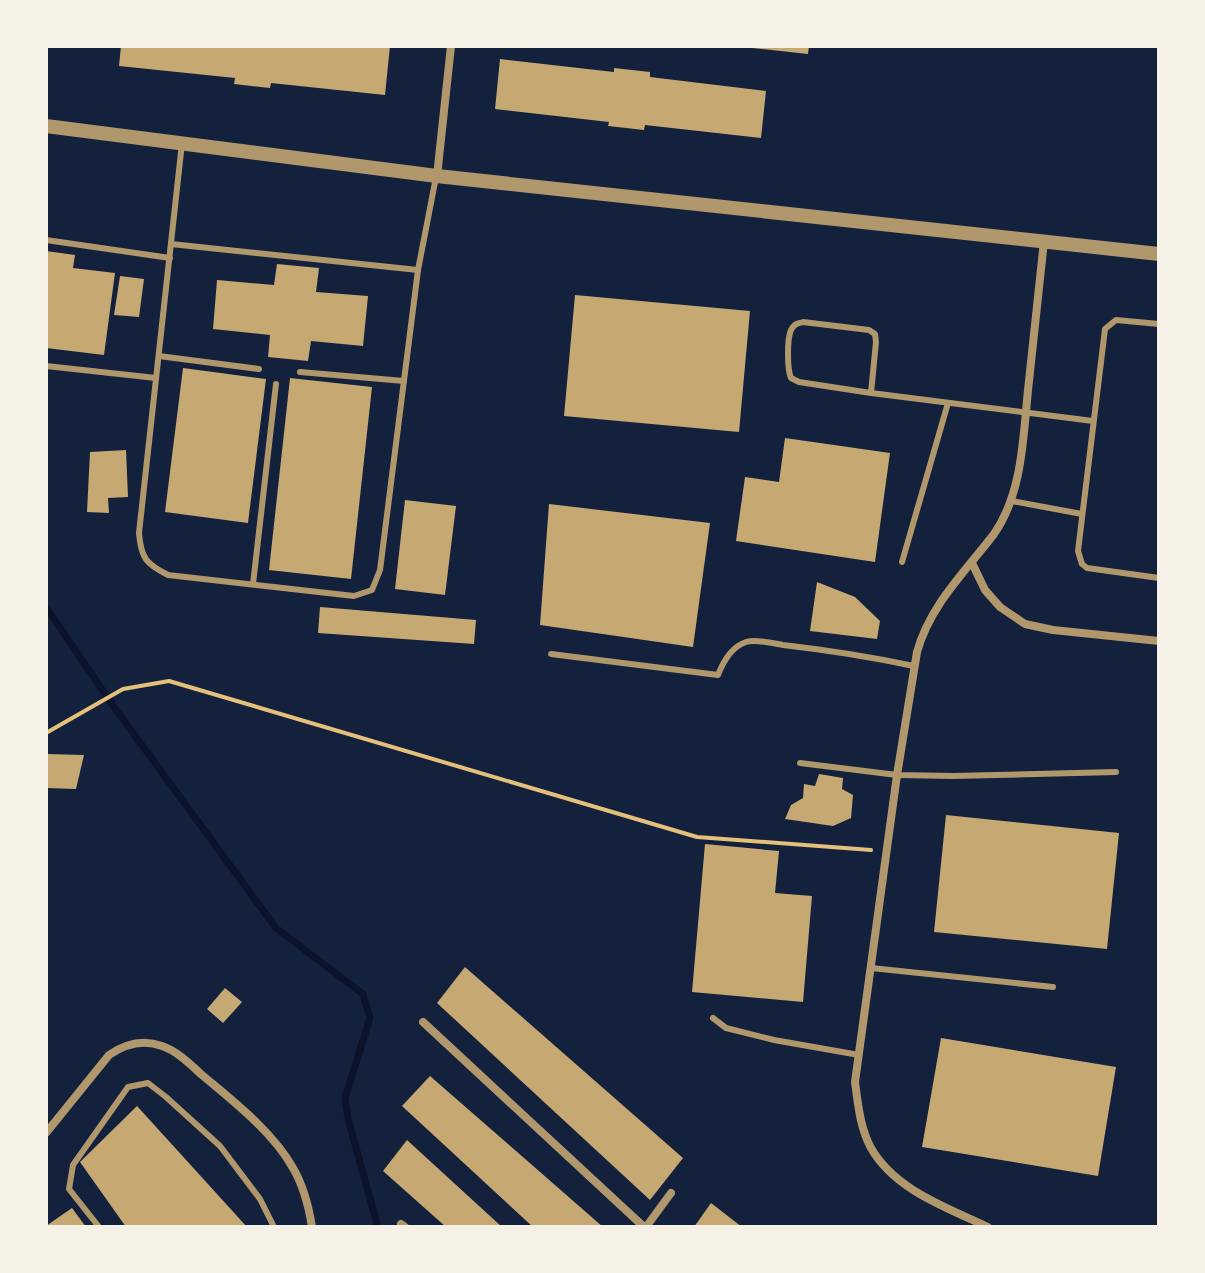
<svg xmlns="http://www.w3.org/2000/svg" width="1205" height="1273" viewBox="0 0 1205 1273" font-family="'Space Grotesk',sans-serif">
  <rect width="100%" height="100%" fill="#14213d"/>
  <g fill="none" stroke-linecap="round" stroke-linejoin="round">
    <polyline stroke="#0b132b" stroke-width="7" points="46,607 114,707 276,928 363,994 370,1018 345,1098 348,1119 378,1227"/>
  </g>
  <g fill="#c6a872">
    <polygon points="121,46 390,46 385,95 271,83 270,88 234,84 235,78 119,66"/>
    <polygon points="753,46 809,46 808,54 752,48"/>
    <polygon points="500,59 614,72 614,68 650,72 650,77 766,91 761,138 645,125 644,130 608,126 609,122 495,109"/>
    <polygon points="46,251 75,255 73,268 115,273 104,355 46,348"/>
    <polygon points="277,264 319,268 316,292 368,296 363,346 311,341 308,361 268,357 270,335 213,329 217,280 274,285"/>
    <polygon points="120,276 144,279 139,317 114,315"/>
    <polygon points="575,295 750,311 739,432 564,416"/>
    <polygon points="183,368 266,379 248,523 165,512"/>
    <polygon points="290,378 372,387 351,579 269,570"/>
    <polygon points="785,438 890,453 875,562 736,541 745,477 779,482"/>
    <polygon points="126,450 128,497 108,498 109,513 87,512 90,452"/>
    <polygon points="405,500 456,506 445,595 395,589"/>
    <polygon points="549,504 710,523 693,647 540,625"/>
    <polygon points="817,582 855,597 880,621 877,639 810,631"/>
    <polygon points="320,607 476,620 474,644 318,633"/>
    <polygon points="46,754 84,755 76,789 46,788"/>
    <polygon points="819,774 843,778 842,789 853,795 851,818 833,826 785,819 791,805 803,798 804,784 815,786"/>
    <polygon points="946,815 1119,833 1107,949 934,932"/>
    <polygon points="705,844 779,851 775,893 812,896 803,1002 692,992"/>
    <polygon points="465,967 683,1158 650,1200 437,1003"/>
    <polygon points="225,988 242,1002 223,1023 207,1009"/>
    <polygon points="941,1038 1116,1067 1098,1176 922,1147"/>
    <polygon points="430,1076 603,1227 533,1227 402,1106"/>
    <polygon points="137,1106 247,1227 126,1227 80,1162"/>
    <polygon points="407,1140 502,1227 446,1227 383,1171"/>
    <polygon points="711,1203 742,1227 694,1227"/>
    <polygon points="72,1208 86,1227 46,1227 46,1226"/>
  </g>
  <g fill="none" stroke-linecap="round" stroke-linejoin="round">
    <polyline stroke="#e5c07b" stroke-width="4" points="46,733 123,689 169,681 697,837 871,850"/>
    <g stroke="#b1986c" stroke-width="6">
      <path d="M182,143L139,533C141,558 146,564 168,575L354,596L372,590L380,570L418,270L436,177"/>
      <polyline points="46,240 170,258"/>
      <polyline points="171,244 418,270"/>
      <polyline points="1159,324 1116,320 1105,329 1078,551 1082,564 1087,568 1159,578"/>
      <polyline points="159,356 259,369"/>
      <polyline points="46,366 156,378"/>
      <polyline points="300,372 404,381"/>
      <path d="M871,393L876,342L875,334L869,330L803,322C797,324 795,323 791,330C787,339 787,369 791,378L799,382L871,393L1093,421"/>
      <polyline points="1012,501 1082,514"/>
      <polyline points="902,562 948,403"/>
      <polyline points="253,584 276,384"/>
      <path d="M551,654L718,675C723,662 731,647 746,642C756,639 772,643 783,645C827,650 871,657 914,666"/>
      <polyline points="800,763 897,775 953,776 1116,772"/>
      <polyline points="871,968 1053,987"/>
      <polyline points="713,1018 726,1028 774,1040 859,1055"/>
      <polyline points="99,1227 69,1189 73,1165 128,1087 148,1083 166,1097 220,1146 260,1199 274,1227"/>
    </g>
    <g stroke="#b1986c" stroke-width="8">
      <polyline points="437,176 451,46"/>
      <polyline points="972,563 985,590 1000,607 1025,624 1053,630 1159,641"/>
      <polyline points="423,1022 644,1227"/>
      <path d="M46,1133L109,1055C125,1044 143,1039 162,1046C177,1051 190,1064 202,1075C233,1101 273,1132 293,1168C303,1185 309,1208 312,1227"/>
      <polyline points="401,1224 405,1227"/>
      <polyline points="646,1227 671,1193"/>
      <path d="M988,1227C946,1207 895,1190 871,1148C860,1128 858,1104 855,1082L897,775L917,652C930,605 965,572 994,534C1024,491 1023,432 1029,381C1034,334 1039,288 1044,241"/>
    </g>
    <polyline stroke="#b1986c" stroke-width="14" points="46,126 437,176 1159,254"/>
  </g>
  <rect width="1205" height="1273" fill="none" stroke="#f6f1e7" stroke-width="96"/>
</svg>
